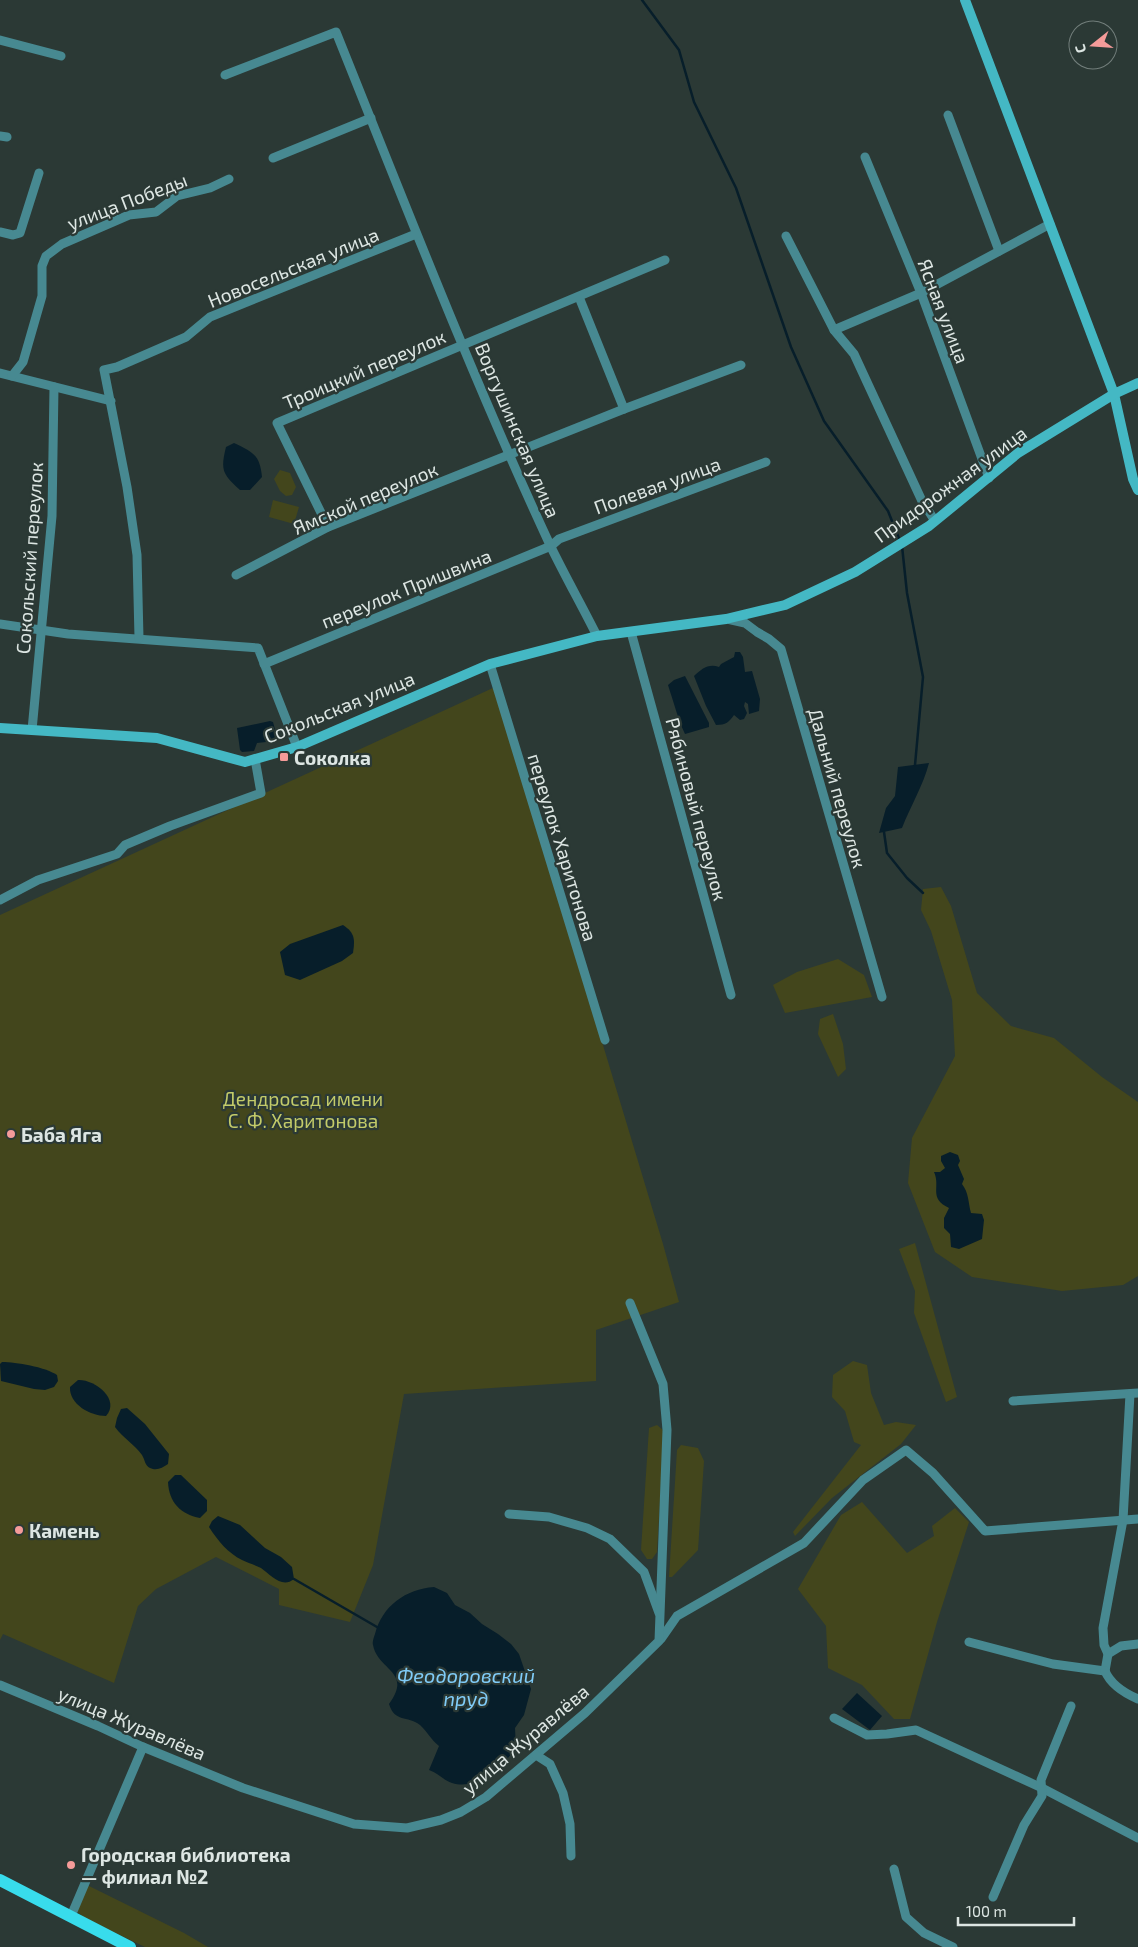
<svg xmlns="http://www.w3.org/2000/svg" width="1138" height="1947" viewBox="0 0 1138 1947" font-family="'Exo 2',sans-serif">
  <rect width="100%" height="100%" fill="#2b3935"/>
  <g fill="#43461c">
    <polygon points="280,470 290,473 296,487 292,495 286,496 280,491 274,479"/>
    <polygon points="273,500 299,507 294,524 269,517"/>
    <polygon points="495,687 663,1244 679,1302 596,1330 596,1381 404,1394 373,1565 350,1622 279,1605 279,1589 216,1557 156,1589 138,1606 114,1683 3,1634 0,1640 0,915"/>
    <polygon points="941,887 951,906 977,993 1011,1026 1054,1038 1102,1077 1138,1102 1138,1276 1123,1285 1062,1291 972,1277 935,1252 908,1183 912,1138 955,1056 952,1000 931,931 921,910 923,889"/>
    <polygon points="838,959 864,975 872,997 785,1013 773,985 797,972"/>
    <polygon points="833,1014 843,1044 846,1069 838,1077 818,1034 820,1019"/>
    <polygon points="915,1243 957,1397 946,1402 914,1313 915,1291 899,1249"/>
    <polygon points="853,1361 867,1365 871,1393 884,1425 896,1422 916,1425 901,1444 832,1498 795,1536 793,1532 861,1445 854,1442 845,1411 832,1397 833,1375"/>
    <polygon points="657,1425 664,1431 657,1552 652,1559 647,1559 641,1550 649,1428"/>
    <polygon points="681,1445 698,1448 704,1461 698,1550 672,1577 669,1577 677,1450"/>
    <polygon points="862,1502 907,1553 934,1536 932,1526 955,1508 969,1522 937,1622 910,1719 894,1719 862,1685 828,1668 826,1626 798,1589 841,1515"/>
    <polygon points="85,1884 184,1933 208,1947 145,1947 86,1919 76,1911"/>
  </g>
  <g fill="#071e2a">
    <path d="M234,443C253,452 260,455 262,477L250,490H240C223,474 220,471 226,447Z"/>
    <path d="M735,652H740L743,657L745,672L752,671L760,699L759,711L749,714L748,704L745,702L744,706L747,713L744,719L740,720L734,715C729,722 726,725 716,725L706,706L694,676C701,669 709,663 719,667L721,664L734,657Z"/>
    <polygon points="685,676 709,723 709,727 685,734 680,723 668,685 674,680"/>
    <polygon points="270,721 273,722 276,733 275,741 257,743 254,751 242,752 240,750 237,728"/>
    <path d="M929,763C923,786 911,805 902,828L879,833L886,808L895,796L898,767Z"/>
    <path d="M343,925C355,933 355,939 353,953L342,961L300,980L285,975L280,952L290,944Z"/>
    <path d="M950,1152L958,1155L960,1161L958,1165L964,1179L962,1184C969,1193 968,1202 971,1213L982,1214L984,1220L982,1239L959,1249L951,1247L950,1234L944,1228V1218L949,1208C928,1198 941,1187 934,1172H940L945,1168L941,1161V1156Z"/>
    <path d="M2,1362C16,1362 45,1367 57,1375L58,1381L54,1387L45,1390L34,1389L1,1381L0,1364Z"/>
    <path d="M78,1380C94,1379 121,1399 106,1416C90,1416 69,1404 70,1387Z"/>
    <path d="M127,1408L145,1424L169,1454L168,1464C162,1468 157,1471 150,1468C145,1466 145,1460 142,1455C134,1444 123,1438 115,1427L117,1418L121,1409Z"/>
    <path d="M175,1475H181L207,1500V1511L200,1518C180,1514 169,1502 168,1482Z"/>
    <path d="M218,1516L240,1525L265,1548L281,1557L292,1567L294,1579C282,1589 271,1575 261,1568C255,1565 248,1563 242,1560C228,1553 218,1541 209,1527L212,1521Z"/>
    <path d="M434,1587L447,1593L455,1605L470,1613L482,1624L498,1634L511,1644L519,1654L531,1689L524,1715L515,1728L516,1749C501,1766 478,1791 452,1783C443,1780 438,1773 429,1770L439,1746C431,1740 427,1731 420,1725C407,1715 395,1723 389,1704C413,1671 378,1671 373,1645C372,1642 374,1637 375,1634C382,1606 406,1589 434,1587Z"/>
    <polygon points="857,1693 882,1716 870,1730 842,1709"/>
  </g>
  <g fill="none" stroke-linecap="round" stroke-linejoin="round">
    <g stroke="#071e2a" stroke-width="2.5">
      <polyline points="642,0 679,50 694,102 736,188 791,347 824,421 888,511 900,541"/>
      <polyline points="902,546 907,593 923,677 915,765"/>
      <polyline points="884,832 887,853 907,878 923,893"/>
      <polyline points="294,1579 377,1627"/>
    </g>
    <g stroke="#478991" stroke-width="9">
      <polyline points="0,40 61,56"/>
      <path d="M225,75L336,32C405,204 472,377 550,545C565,576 582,606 597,636"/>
      <polyline points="948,115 999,251"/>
      <polyline points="0,136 7,137"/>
      <polyline points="865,157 921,293 989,478"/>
      <polyline points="273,158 371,118"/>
      <polyline points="0,232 13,235 20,233 39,173"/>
      <polyline points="786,236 834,330 854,354 922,501 935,521"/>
      <polyline points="579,297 624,409"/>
      <polyline points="834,330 921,293 1050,224"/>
      <polyline points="0,373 111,401"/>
      <polyline points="12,376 23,362 42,296 42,266 46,256 62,244 129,215 156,212 177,196 210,188 229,179"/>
      <polyline points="328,527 277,423 665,260"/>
      <polyline points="236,575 328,527 624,409 741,365"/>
      <polyline points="727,619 745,623 757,632 769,639 781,649 882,997"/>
      <polyline points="0,624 68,634 258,648 297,747"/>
      <polyline points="631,632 731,995"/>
      <polyline points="139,638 137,555 127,487 104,370 117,367 186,337 210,317 416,234"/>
      <polyline points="264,664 551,546 559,539 766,462"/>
      <polyline points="490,664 605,1040"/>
      <polyline points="32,730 52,516 54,387"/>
      <polyline points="0,900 38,880 117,854 125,845 170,826 261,793 255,759"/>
      <polyline points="1013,1401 1138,1393"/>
      <polyline points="509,1514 549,1517 587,1528 610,1539 644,1572 659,1613"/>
      <polyline points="661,1639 677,1616 804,1543 863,1480 906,1450 933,1473 985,1531 1138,1519"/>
      <polyline points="969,1642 1053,1664 1105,1671"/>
      <polyline points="1108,1654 1121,1646 1138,1644"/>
      <polyline points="1105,1671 1108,1654 1104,1645 1103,1628 1123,1520 1130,1394"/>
      <path d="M1105,1671C1111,1685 1124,1693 1138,1699"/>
      <polyline points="0,1685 98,1726 143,1747 243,1788 354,1824 407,1828 441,1820 461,1812 486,1797 585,1713 659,1641 667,1430 663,1384 630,1303"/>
      <polyline points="834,1718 867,1735 887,1734 916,1730 1042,1788 1138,1838"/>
      <polyline points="536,1755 550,1764 563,1793 570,1824 571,1856"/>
      <polyline points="894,1869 906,1917 924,1933 953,1947"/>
      <polyline points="993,1897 1024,1825 1042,1796 1041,1780 1071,1706"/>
      <polyline points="71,1916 143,1747"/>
    </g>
    <g stroke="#44b8c4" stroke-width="10">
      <polyline points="965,0 1114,394 1133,479 1138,490"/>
      <polyline points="0,728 157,738 245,762 297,747 490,664 597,636 726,619 785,605 855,572 929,526 1018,453 1114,394 1138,383"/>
    </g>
    <polyline stroke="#38dcec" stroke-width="12" points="0,1880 130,1947"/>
  </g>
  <g fill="#f59b99" stroke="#2b3935" stroke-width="2">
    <rect x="279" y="752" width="10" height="10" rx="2.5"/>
    <circle cx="11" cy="1134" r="5"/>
    <circle cx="19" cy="1530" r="5"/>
    <circle cx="71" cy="1865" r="5"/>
  </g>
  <g text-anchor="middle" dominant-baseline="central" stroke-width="4.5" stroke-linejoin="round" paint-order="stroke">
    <g font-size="19" fill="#dde6e3" stroke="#2b3935">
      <text transform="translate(127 201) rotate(-21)">улица Победы</text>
      <text transform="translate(293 267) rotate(-22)">Новосельская улица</text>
      <text transform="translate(944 311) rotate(69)">Ясная улица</text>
      <text transform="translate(364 369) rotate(-23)">Троицкий переулок</text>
      <text transform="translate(518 430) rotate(67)">Воргушинская улица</text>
      <text transform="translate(950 484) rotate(-36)">Придорожная улица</text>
      <text transform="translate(657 485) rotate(-20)">Полевая улица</text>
      <text transform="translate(365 498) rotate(-23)">Ямской переулок</text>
      <text transform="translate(29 558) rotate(-86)">Сокольский переулок</text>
      <text transform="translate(406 588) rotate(-22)">переулок Пришвина</text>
      <text transform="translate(339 707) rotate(-22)">Сокольская улица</text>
      <text transform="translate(838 788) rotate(74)">Дальний переулок</text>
      <text transform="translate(697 809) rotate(75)">Рябиновый переулок</text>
      <text transform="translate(563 847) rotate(73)">переулок Харитонова</text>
      <text transform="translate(132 1723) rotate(23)">улица Журавлёва</text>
      <text transform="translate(525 1739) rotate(-40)">улица Журавлёва</text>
    </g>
    <g font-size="19" font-weight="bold" fill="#dde6e3" stroke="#2b3935" text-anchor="start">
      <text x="294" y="757">Соколка</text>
      <text x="21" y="1134">Баба Яга</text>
      <text x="29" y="1530">Камень</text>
      <text x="81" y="1854">Городская библиотека<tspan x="81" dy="22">— филиал №2</tspan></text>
    </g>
    <g font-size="19" fill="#c3cb69" stroke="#2b3935">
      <text x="303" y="1098">Дендросад имени<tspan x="303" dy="22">С. Ф. Харитонова</tspan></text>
    </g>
    <g font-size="20" font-style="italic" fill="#80ccf8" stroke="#2b3935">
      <text x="466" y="1675">Феодоровский<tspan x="466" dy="23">пруд</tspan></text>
    </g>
  </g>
  <g transform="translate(1093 45) rotate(253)"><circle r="24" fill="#2b3935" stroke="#727e7b"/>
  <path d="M0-4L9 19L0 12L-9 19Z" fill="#f59b99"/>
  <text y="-8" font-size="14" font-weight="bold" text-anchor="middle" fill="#dde6e3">С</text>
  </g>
  <path d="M958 1917v8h116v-8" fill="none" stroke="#dde6e3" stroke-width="2.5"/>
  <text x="966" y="1917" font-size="15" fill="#dde6e3" stroke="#2b3935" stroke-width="4" paint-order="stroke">100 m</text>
</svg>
